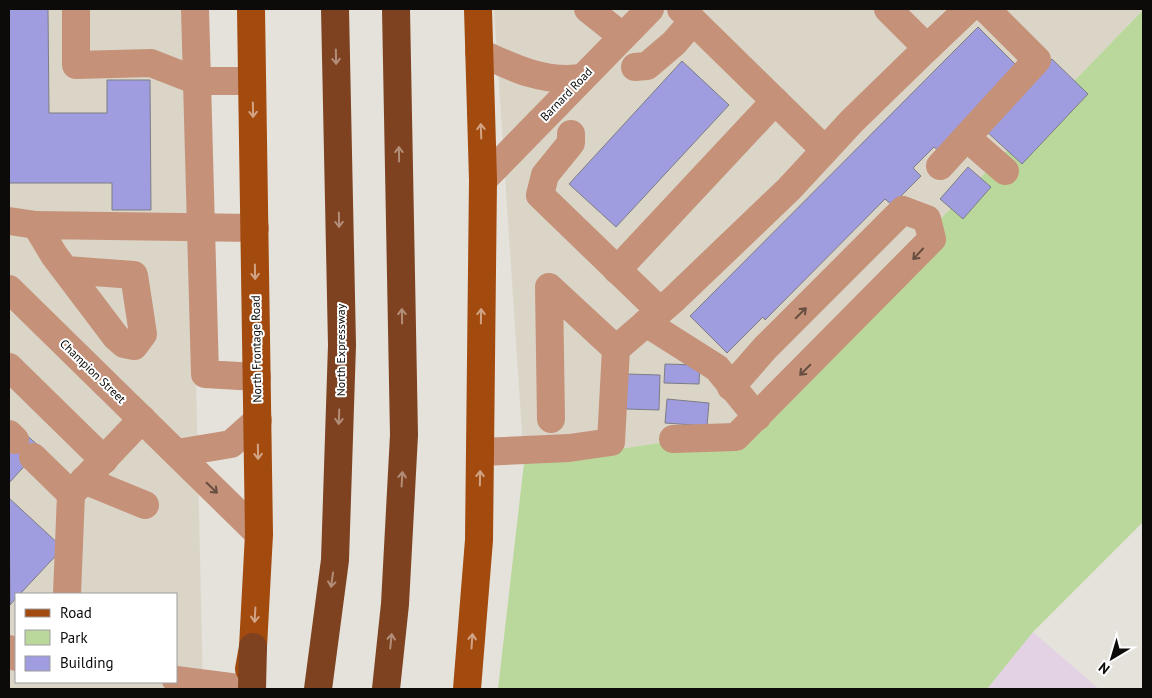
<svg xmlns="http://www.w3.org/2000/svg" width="1152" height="698" viewBox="0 0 1152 698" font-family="'PT Sans',sans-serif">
  <rect width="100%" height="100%" fill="#e4e2db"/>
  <g fill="#dbd5c8" fill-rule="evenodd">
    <path d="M9,9H199L193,249L203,689H9ZM16,594H176V682H16Z"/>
    <polygon points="494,9 1143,9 1143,10 734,432 524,463"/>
  </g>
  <polygon fill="#e2d2e4" points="1033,632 1099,689 981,689"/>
  <polygon fill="#bbd89c" points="1143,10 1143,522 1033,632 987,689 498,689 524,463 734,432"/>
  <g fill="#9f9ce0" stroke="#7d7d83">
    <polygon points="9,9 48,9 49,113 107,113 107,80 150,80 151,210 112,210 112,183 9,183"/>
    <polygon points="978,27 1021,70 940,152 934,147 913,168 921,176 892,205 885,199 765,320 763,317 727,353 690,316"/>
    <polygon points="1052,59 1088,94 1022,164 985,130"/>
    <polygon points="682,61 729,105 616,227 569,184"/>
    <polygon points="968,167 991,187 963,219 940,199"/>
    <polygon points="665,364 700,365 699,384 664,383"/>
    <polygon points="627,374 660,375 659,410 626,409"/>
    <polygon points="667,399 709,403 707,426 665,423"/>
    <polygon points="22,431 41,448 9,483 9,446"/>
    <polygon points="9,498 63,548 20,594 16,594 16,598 10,605"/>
  </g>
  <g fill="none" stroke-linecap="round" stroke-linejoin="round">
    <g stroke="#c59279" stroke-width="28">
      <polyline points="76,9 76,65 151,63 197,81 252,81"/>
      <polyline points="195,9 205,374 257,377"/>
      <polyline points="588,9 622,36"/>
      <polyline points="681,9 825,150"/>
      <polyline points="927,48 968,9"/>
      <path d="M479,52C513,68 544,83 582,78"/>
      <polyline points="635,67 647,66 674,43 693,21"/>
      <polyline points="571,134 571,143 545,175 540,195 660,311"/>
      <polyline points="967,138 1005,171"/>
      <polyline points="940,166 1037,60 986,9"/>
      <polyline points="483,180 650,9"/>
      <polyline points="9,221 36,225"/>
      <polyline points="66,270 134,275 143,334 134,346 124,344 116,337 54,255 36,225 255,228"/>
      <polyline points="617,270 775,101"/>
      <polyline points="9,289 259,534"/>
      <polyline points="646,323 717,368 757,417"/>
      <polyline points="616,349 673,300 789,189 852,121 927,48 888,9"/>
      <polyline points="9,367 104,460"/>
      <polyline points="9,434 15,440"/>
      <polyline points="673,439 736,437 932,239 927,219 903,210 765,348 731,387"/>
      <polyline points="480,452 569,448 611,442 616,349 549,287 551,419"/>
      <polyline points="177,453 231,444 258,420"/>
      <polyline points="33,457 71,494"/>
      <polyline points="84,480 145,505"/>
      <polyline points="67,594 71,494 142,419"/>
      <polyline points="9,649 16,657"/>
      <polyline points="176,680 246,689"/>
    </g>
    <g stroke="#a34a0e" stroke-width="28">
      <polyline points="249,669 253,647 259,534 251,9"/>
      <polyline points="467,689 479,540 483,180 478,9"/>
    </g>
    <g stroke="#7e4220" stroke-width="28">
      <polyline points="252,689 253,647"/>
      <polyline points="318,689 335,560 342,345 335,9"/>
      <polyline points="386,689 395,604 404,435 396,9"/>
    </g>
  </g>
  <defs><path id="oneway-shaft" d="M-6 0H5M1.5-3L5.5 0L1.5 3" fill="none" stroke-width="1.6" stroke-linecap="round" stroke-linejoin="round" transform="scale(1.25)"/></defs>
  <g stroke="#b28e79">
    <use href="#oneway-shaft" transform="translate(336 57) rotate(89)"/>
    <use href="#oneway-shaft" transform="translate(399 154) rotate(-91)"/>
    <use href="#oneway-shaft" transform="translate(339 220) rotate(89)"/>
    <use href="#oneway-shaft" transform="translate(402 316) rotate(-91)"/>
    <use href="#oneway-shaft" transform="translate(339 417) rotate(92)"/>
    <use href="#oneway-shaft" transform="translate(402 479) rotate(-87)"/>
    <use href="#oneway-shaft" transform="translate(332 580) rotate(98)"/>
    <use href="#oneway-shaft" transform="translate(391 641) rotate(-84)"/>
  </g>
  <g stroke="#d1a486">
    <use href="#oneway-shaft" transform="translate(253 110) rotate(89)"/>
    <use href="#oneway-shaft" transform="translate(481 131) rotate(-92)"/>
    <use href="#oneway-shaft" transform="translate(255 272) rotate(89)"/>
    <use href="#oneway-shaft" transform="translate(481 316) rotate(-89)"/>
    <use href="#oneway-shaft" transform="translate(258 452) rotate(89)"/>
    <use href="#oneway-shaft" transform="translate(480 478) rotate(-89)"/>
    <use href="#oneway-shaft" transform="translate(255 615) rotate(93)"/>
    <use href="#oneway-shaft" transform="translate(472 641) rotate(-86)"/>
  </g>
  <g stroke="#684e41">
    <use href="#oneway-shaft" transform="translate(918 254) rotate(133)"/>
    <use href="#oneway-shaft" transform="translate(801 313) rotate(-45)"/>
    <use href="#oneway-shaft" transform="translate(805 370) rotate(135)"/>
    <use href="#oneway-shaft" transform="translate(212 488) rotate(44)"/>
  </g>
  <g text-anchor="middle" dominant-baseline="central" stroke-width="4" stroke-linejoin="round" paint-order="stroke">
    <g font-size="12" fill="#0c0b09" stroke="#fff">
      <text transform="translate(566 94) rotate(-46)">Barnard Road</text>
      <text transform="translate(256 349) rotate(-91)">North Frontage Road</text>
      <text transform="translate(340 350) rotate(-90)">North Expressway</text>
      <text transform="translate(93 371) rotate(44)">Champion Street</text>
    </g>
  </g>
  <rect width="1152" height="698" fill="none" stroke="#0c0b09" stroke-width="20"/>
  <rect x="15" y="593" width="162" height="90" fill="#ffffff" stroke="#9e9d9d"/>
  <rect x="25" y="609" width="25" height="8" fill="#a34a0e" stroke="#9e9d9d"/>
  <text x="60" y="618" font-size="15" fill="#0c0b09">Road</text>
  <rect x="25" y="630" width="25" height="15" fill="#bbd89c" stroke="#9e9d9d"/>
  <text x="60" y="643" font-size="15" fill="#0c0b09">Park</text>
  <rect x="25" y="656" width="25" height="15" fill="#9f9ce0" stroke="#9e9d9d"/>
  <text x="60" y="668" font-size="15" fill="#0c0b09">Building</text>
  <g transform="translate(1112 658) rotate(218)" stroke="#ffffff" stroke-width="4" paint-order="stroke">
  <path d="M0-4L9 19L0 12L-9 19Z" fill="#0c0b09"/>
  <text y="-8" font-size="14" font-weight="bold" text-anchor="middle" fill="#0c0b09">N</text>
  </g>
</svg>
